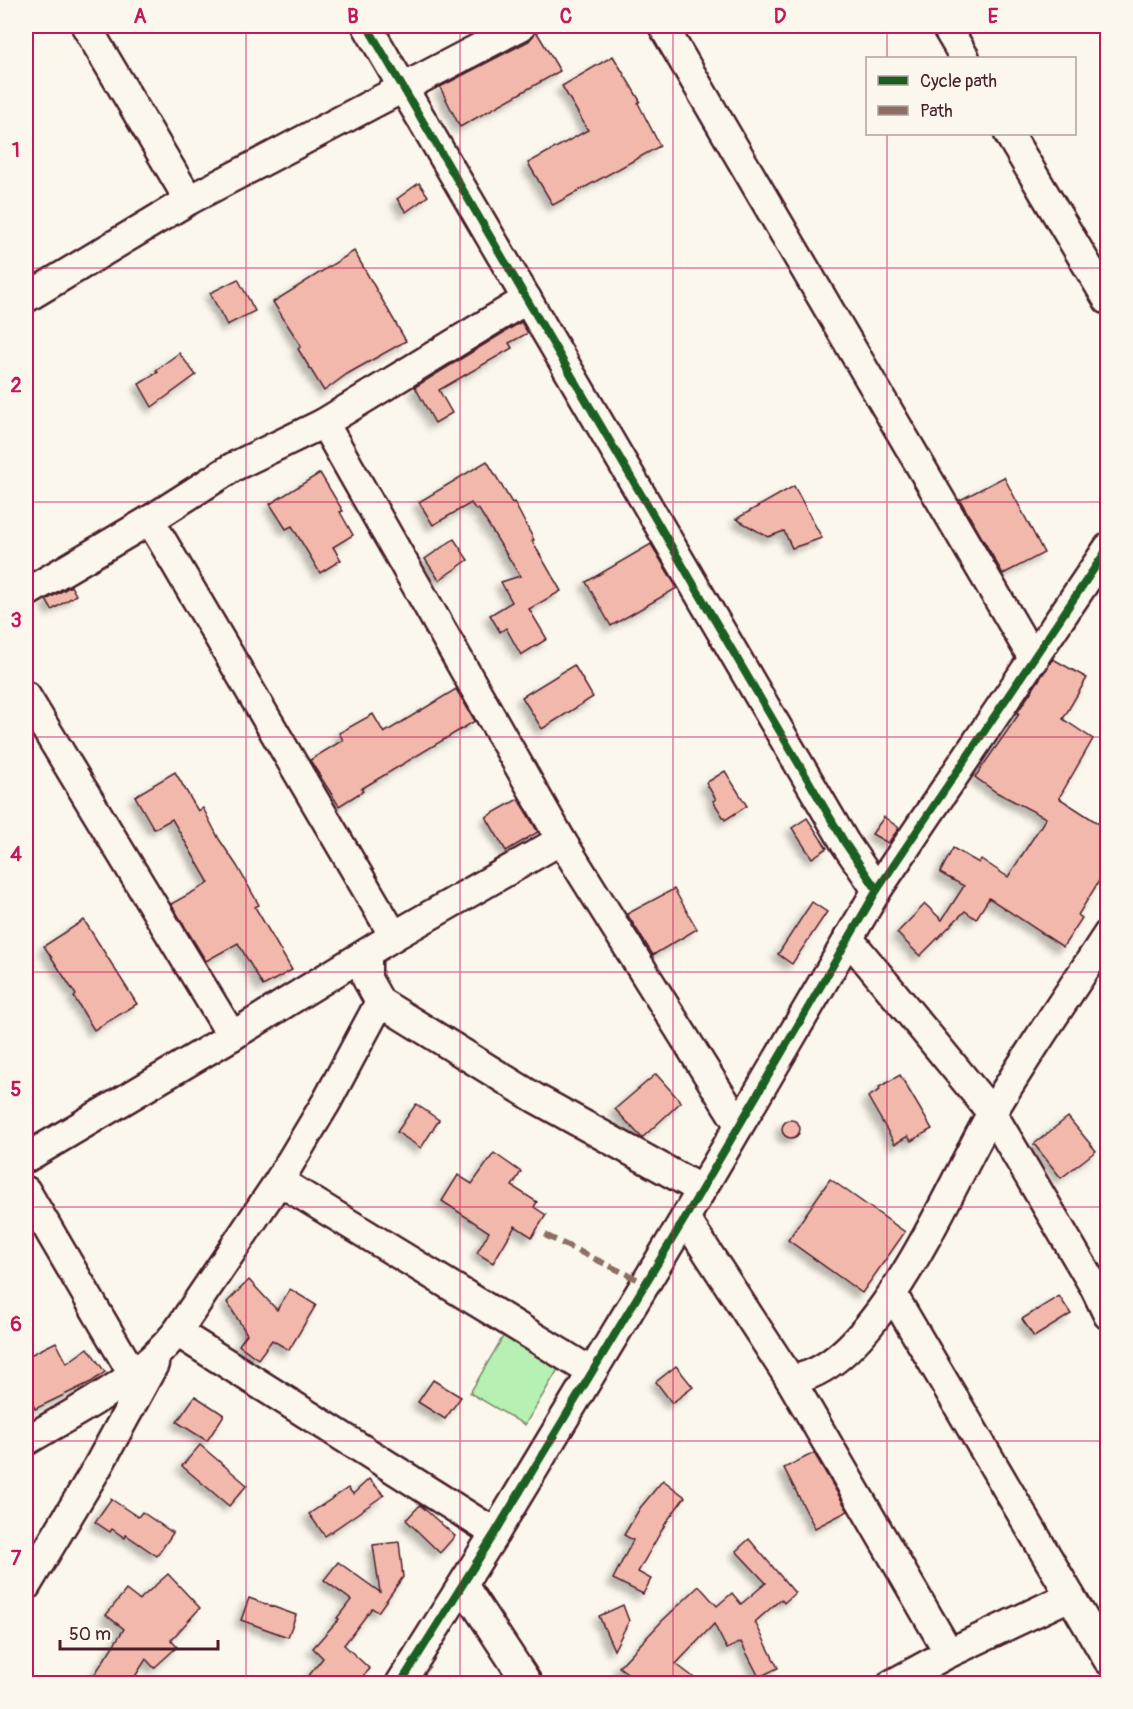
<svg xmlns="http://www.w3.org/2000/svg" width="1133" height="1709" viewBox="0 0 1133 1709" font-family="Pangolin,sans-serif">
  <defs>
    <filter id="shadow"><feDropShadow dx="-5.5" dy="5.5" stdDeviation="3" flood-color="#0004"/></filter>
  </defs>
  <rect width="100%" height="100%" fill="#fbf7ec"/>
  <filter id="ink" filterUnits="userSpaceOnUse"><feTurbulence type="fractalNoise" baseFrequency=".0167" numOctaves="2"/><feDisplacementMap in="SourceGraphic" scale="12" xChannelSelector="R" yChannelSelector="G"/><feConvolveMatrix kernelMatrix="1 2 1 2 8 2 1 2 1" color-interpolation-filters="sRGB"/></filter>
  <g filter="url(#ink)">
    <polygon fill="#b6f0b3" stroke="#80886f" stroke-width="1.5" points="505,1333 560,1366 525,1425 470,1393"/>
    <g fill="#f2b8ab" stroke="#4a1f2b" stroke-width="1.5" filter="url(#shadow)">
      <polygon points="536,31 560,71 460,127 440,87 529,41"/>
      <polygon points="613,56 640,101 638,103 660,146 553,205 528,163 588,130 562,86"/>
      <polygon points="419,183 428,196 406,212 397,199"/>
      <polygon points="354,251 406,341 347,374 324,391 298,349 301,346 273,302"/>
      <polygon points="238,279 255,311 227,325 210,293"/>
      <polygon points="521,322 528,333 509,343 512,348 439,390 452,413 435,423 415,387"/>
      <polygon points="179,353 196,375 152,407 139,384 158,372 156,370"/>
      <polygon points="487,461 512,503 514,502 534,540 532,541 561,591 529,609 547,639 521,655 506,628 500,632 490,615 512,602 501,582 520,576 478,508 476,510 471,503 433,525 419,502"/>
      <polygon points="320,473 343,511 340,512 353,535 333,547 341,560 320,573 292,526 286,529 270,504"/>
      <polygon points="1004,477 1044,553 1003,574 960,500"/>
      <polygon points="794,486 822,538 792,548 784,531 768,537 736,519"/>
      <polygon points="454,539 468,560 439,580 425,559"/>
      <polygon points="651,544 677,588 611,626 586,582"/>
      <polygon points="71,586 76,595 52,610 46,600"/>
      <polygon points="1053,659 1087,678 1063,719 1093,739 1059,798 1107,829 1107,868 1078,915 1082,918 1063,947 989,898 976,919 965,911 920,956 897,933 925,904 942,920 964,886 940,873 953,848 979,863 981,859 1008,877 1046,818 996,792 975,777 1019,714 1017,713"/>
      <polygon points="574,665 593,697 542,729 522,697"/>
      <polygon points="456,689 475,721 361,789 363,791 339,806 310,760 343,740 339,733 373,714 384,733"/>
      <polygon points="725,771 747,806 725,820 713,801 716,799 706,783"/>
      <polygon points="175,772 198,811 203,808 219,839 237,866 259,905 255,907 292,970 263,986 238,943 206,961 171,904 209,883 172,819 154,829 135,796"/>
      <polygon points="518,799 538,832 506,851 486,817"/>
      <polygon points="884,817 899,828 888,843 872,834"/>
      <polygon points="807,818 827,848 812,858 792,828"/>
      <polygon points="674,889 697,929 653,955 627,914"/>
      <polygon points="812,902 827,912 792,964 778,954"/>
      <polygon points="84,920 137,1004 94,1030 74,997 76,995 44,946"/>
      <polygon points="656,1074 681,1102 642,1138 615,1109"/>
      <polygon points="900,1075 932,1129 911,1141 908,1136 895,1144 868,1097 880,1090 879,1087"/>
      <polygon points="416,1104 439,1120 421,1148 397,1132"/>
      <polygon points="1068,1117 1096,1151 1061,1178 1034,1144"/>
      <circle cx="791" cy="1129" r="9"/>
      <polygon points="494,1153 521,1172 512,1186 537,1202 534,1207 546,1215 532,1237 515,1226 493,1263 477,1253 489,1232 442,1201 458,1175 472,1184"/>
      <polygon points="830,1179 905,1232 862,1293 788,1240"/>
      <polygon points="249,1280 277,1310 290,1289 316,1305 289,1350 272,1340 258,1359 239,1345 247,1334 227,1302"/>
      <polygon points="1059,1296 1071,1314 1034,1337 1022,1319"/>
      <polygon points="56,1342 67,1363 88,1348 105,1372 91,1382 35,1409 26,1390 26,1357"/>
      <polygon points="676,1366 693,1387 672,1403 656,1382"/>
      <polygon points="433,1380 461,1397 445,1419 418,1402"/>
      <polygon points="195,1396 224,1415 207,1441 177,1422"/>
      <polygon points="200,1445 247,1485 229,1506 182,1466"/>
      <polygon points="814,1453 848,1511 815,1528 784,1468"/>
      <polygon points="369,1479 384,1495 325,1536 309,1514 348,1488 353,1494"/>
      <polygon points="663,1480 685,1497 667,1521 638,1572 651,1579 643,1594 613,1579 633,1540 624,1535 640,1508"/>
      <polygon points="111,1499 138,1517 142,1512 173,1533 157,1556 126,1535 125,1538 112,1529 110,1532 95,1522"/>
      <polygon points="420,1505 455,1536 440,1553 406,1520"/>
      <polygon points="749,1539 795,1593 784,1603 781,1599 755,1622 778,1668 759,1677 741,1642 727,1649 714,1624 676,1664 701,1683 641,1683 619,1667 663,1620 699,1586 717,1606 732,1593 741,1604 766,1583 736,1551"/>
      <polygon points="399,1542 403,1577 378,1612 372,1608 344,1645 370,1669 356,1683 303,1683 323,1658 313,1648 339,1619 337,1618 351,1600 324,1580 338,1562 380,1592 373,1545"/>
      <polygon points="168,1574 200,1608 171,1640 177,1647 154,1668 146,1659 131,1683 89,1683 124,1629 106,1615 126,1590 139,1600"/>
      <polygon points="249,1598 296,1615 288,1637 241,1620"/>
      <polygon points="623,1605 629,1621 614,1650 599,1616"/>
    </g>
    <g fill="none" stroke-linecap="round" stroke-linejoin="round">
      <defs>
        <g id="minor">
          <polyline points="86,26 189,200"/>
          <polyline points="367,26 845,843 877,890"/>
          <polyline points="663,26 1034,660"/>
          <polyline points="946,26 965,58"/>
          <polyline points="1009,134 1108,300"/>
          <polyline points="26,298 189,200 521,26"/>
          <polyline points="324,423 561,840 738,1123"/>
          <polyline points="150,520 394,936"/>
          <polyline points="26,593 150,520 233,467 324,423 527,299"/>
          <polyline points="26,696 232,1036"/>
          <polyline points="848,938 992,1113 1095,1288 1108,1315"/>
          <polyline points="367,953 367,979 380,1002 535,1098 700,1189"/>
          <polyline points="26,1158 232,1036 394,936 561,840"/>
          <polyline points="279,1181 590,1371"/>
          <polyline points="26,1191 134,1376"/>
          <polyline points="685,1218 790,1379 949,1653"/>
          <polyline points="893,1295 1108,1660"/>
          <polyline points="177,1332 495,1533"/>
          <path d="M790,1379C875,1374 952,1180 992,1113C1028,1052 1069,994 1108,934"/>
          <path d="M26,1441C79,1409 137,1382 177,1332L279,1181L327,1101L380,1002"/>
          <polyline points="463,1585 528,1684"/>
          <polyline points="26,1586 97,1468 154,1364"/>
          <polyline points="400,1684 495,1533 685,1218 877,890 1108,548"/>
          <polyline points="892,1684 949,1653 1070,1596"/>
        </g>
      </defs>
      <use href="#minor" stroke="#4a1f2b" stroke-width="33"/>
      <use href="#minor" stroke="#fbf7ec" stroke-width="28"/>
      <polyline stroke="#8d6e63" stroke-width="6" stroke-dasharray="12 6" stroke-linecap="butt" points="545,1235 645,1283"/>
      <defs>
        <g id="cycleway">
          <polyline points="367,26 845,843 877,890"/>
          <polyline points="400,1684 495,1533 685,1218 877,890 1108,548"/>
        </g>
      </defs>
      <use href="#cycleway" stroke="#fbf7ec" stroke-width="11"/>
      <use href="#cycleway" stroke="#1b5e20" stroke-width="8"/>
    </g>
  </g>
  <path fill="none" stroke="#c2185b" stroke-width="1.5" stroke-opacity="0.55" d="M246,26V1684M460,26V1684M673,26V1684M887,26V58M887,134V1684M26,268H1108M26,502H1108M26,737H1108M26,972H1108M26,1207H1108M26,1441H1108"/>
  <rect width="1133" height="1709" fill="none" stroke="#fbf7ec" stroke-width="66"/>
  <rect x="866" y="57" width="210" height="78" fill="#fbf7ec" stroke="#b4a19f" stroke-width="1.5"/>
  <rect x="878" y="76" width="30" height="9" fill="#1b5e20" stroke="#b4a19f" stroke-width="1.5"/>
  <text x="920" y="87" font-size="18" fill="#4a1f2b">Cycle path</text>
  <rect x="878" y="106" width="30" height="9" fill="#8d6e63" stroke="#b4a19f" stroke-width="1.5"/>
  <text x="920" y="117" font-size="18" fill="#4a1f2b">Path</text>
  <path d="M60 1640v9h158v-9" fill="none" stroke="#4a1f2b" stroke-width="3"/>
  <text x="69" y="1640" font-size="18" fill="#4a1f2b" stroke="#fbf7ec" stroke-width="4.5" paint-order="stroke">50 m</text>
  <rect x="33" y="33" width="1067" height="1643" fill="none" stroke="#c2185b" stroke-width="2"/>
  <g font-size="20" text-anchor="middle" font-weight="bold" fill="#c2185b">
    <text x="140" y="23">A</text>
    <text x="353" y="23">B</text>
    <text x="566" y="23">C</text>
    <text x="780" y="23">D</text>
    <text x="993" y="23">E</text>
    <text x="16" y="157">1</text>
    <text x="16" y="392">2</text>
    <text x="16" y="627">3</text>
    <text x="16" y="861">4</text>
    <text x="16" y="1096">5</text>
    <text x="16" y="1331">6</text>
    <text x="16" y="1565">7</text>
  </g>
</svg>
